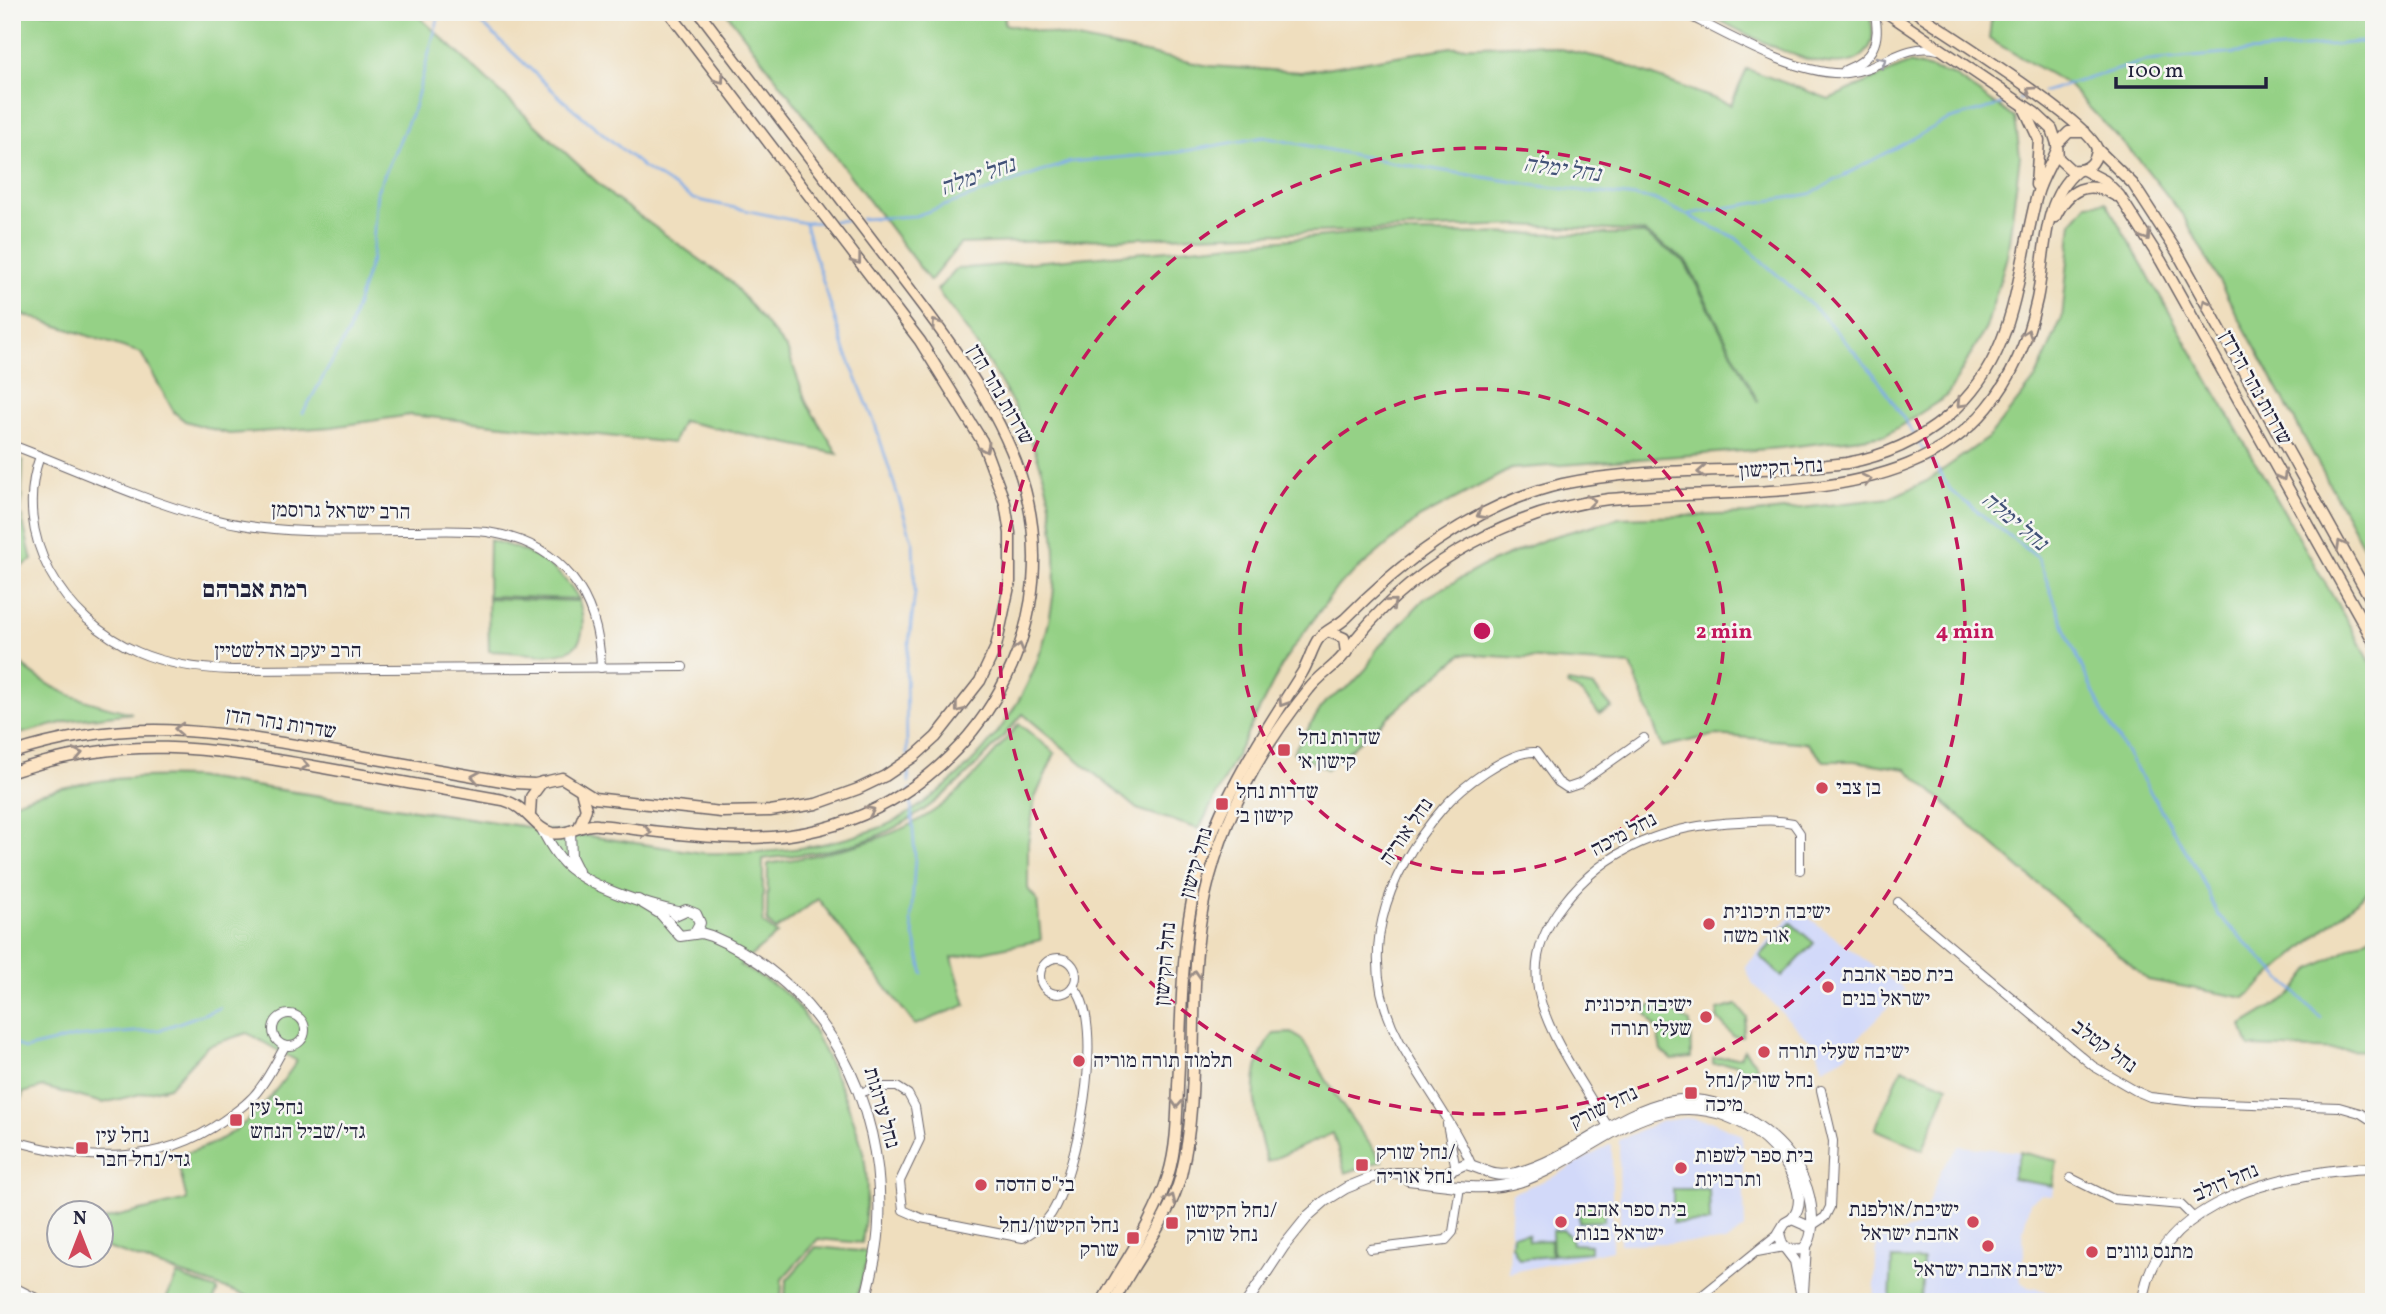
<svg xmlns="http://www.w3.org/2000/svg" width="2386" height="1314" viewBox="0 0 2386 1314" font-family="Vollkorn,'Frank Ruhl Libre',serif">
  <rect width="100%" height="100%" fill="#f6f6f2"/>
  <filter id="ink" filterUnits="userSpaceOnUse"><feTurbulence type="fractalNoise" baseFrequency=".0143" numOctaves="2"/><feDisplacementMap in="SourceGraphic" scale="14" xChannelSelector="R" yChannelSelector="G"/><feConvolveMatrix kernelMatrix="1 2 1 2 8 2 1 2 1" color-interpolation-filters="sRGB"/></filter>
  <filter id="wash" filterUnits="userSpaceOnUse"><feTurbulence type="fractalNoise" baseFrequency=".00686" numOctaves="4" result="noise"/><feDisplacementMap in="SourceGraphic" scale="28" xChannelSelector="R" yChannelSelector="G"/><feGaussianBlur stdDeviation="1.57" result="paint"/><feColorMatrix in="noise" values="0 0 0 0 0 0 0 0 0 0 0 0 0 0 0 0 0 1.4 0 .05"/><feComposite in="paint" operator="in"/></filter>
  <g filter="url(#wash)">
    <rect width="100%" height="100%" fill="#efdebe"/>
    <g fill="#d2d9f9">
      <polygon points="1797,909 1905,990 1859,1037 1844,1057 1823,1068 1816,1047 1753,984 1745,967"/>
      <polygon points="1685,1118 1711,1121 1742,1135 1745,1228 1725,1242 1620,1244 1619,1140 1662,1121"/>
      <polygon points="1609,1145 1612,1145 1612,1250 1509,1273 1512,1193 1553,1177"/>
      <polygon points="1959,1146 2014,1151 2057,1160 2052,1196 2040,1195 2030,1202 2023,1230 2024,1254 2020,1274 2021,1282 2028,1287 2059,1294 2058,1302 1874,1302 1877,1242 1919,1226 1941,1170"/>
    </g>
    <g fill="#95d186" stroke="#5c7a60" stroke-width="2">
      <polygon points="12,12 414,12 613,197 731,282 787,349 807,404 838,454 682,421 673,443 410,415 332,427 229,434 185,421 174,412 141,353 12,311"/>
      <path d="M726,12H1006L1004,24L1209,66L1301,72L1451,47L1537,44L1611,60L1731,105L1747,69L1829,99L1910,63L1953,75L2015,118L2020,156L2007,256L1986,328L1947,396L1886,435L1780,448L1511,469L1419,518L1338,586L1285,659L1199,829L1137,809L1023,714C982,761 942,806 884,833C847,851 803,854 763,859V923L777,934L740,965C756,975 776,984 790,997C816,1024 855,1115 863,1152C870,1183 866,1212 862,1243L818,1239L782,1279L781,1302H264L102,1246V1220L187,1200L176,1155C233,1145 266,1107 297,1061L247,1033L207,1046L169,1087L103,1103L43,1087L23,1093L16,1124L12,1123V803C71,780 132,775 194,777L702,853C763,854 821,850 879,828C905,818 932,798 954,779C1038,704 1071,605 1048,493C1034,425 979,345 937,290L956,269L1359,233L1644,234L1684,261L1758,402L1686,261L1644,232L1520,225L960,244L930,281Z"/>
      <path d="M1704,12H1867C1873,23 1875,37 1869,48C1843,93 1735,28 1704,12Z"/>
      <polygon points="1992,12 2159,12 2176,16 2374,12 2374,566 2184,217 2140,161 2067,84 1989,39"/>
      <polygon points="2106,202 2374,668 2374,886 2245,998 2148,980 1906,769 1854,761 1824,761 1807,743 1715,735 1662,747 1631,665 1462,654 1327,769 1293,752 1325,702 1351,685 1367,668 1376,650 1424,599 1483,566 1551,537 1619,518 1748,514 1890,498 1927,481 1989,437 2036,378 2062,318 2072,222 2087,204"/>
      <polygon points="12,457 23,461 21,514 32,560 12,572"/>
      <path d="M489,540C526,549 559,564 579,599L488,596Z"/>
      <path d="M488,598L579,601C599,673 537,652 489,651Z"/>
      <path d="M12,656C50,693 82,701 132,713L73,720L12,736Z"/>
      <polygon points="1568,682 1594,687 1612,708 1599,714 1583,694 1567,685"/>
      <path d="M1019,724L1055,753L1035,798L1028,843V889L1037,900L1041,940L952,958L966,1005L915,1025L818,899L776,930L767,922L768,864C828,853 890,843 941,806C971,783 995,752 1019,724Z"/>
      <polygon points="1791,923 1814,943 1782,977 1760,956"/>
      <polygon points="2374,934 2374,1051 2249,1047 2242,1025 2291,995 2310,970"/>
      <polygon points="1659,1003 1690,1022 1691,1058 1672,1060 1661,1051 1657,1031 1645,1012 1646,1008"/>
      <polygon points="1737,1005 1747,1018 1742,1037 1733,1036 1717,1018 1718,1010"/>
      <path d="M1292,1033L1303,1041L1339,1101L1382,1161L1345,1173L1333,1133L1267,1162C1255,1125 1244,1066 1274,1034Z"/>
      <polygon points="1744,1050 1756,1064 1758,1075 1743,1072 1736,1064 1713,1064 1713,1058 1740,1057"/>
      <polygon points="1902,1068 1948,1086 1923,1150 1875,1129"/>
      <polygon points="2020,1152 2057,1161 2053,1186 2012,1179"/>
      <polygon points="1673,1189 1709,1189 1710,1222 1673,1223"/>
      <polygon points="1580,1203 1604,1203 1604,1221 1579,1222"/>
      <polygon points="1563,1230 1571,1238 1572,1244 1590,1245 1590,1252 1553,1255 1552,1231"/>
      <polygon points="1513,1234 1528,1234 1529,1241 1551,1240 1551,1256 1519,1259 1512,1245"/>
      <polygon points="816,1247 869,1252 856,1302 785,1302 786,1281"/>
      <polygon points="1892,1259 1923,1260 1921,1302 1890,1302"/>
      <polygon points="177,1275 218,1290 213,1302 165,1301"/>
    </g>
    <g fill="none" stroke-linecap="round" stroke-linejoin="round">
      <g stroke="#7eace8" stroke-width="2.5">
        <polyline points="470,12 564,101 643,167 694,199 805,223 823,222"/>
        <polyline points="2043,92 2146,61 2374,41"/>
        <polyline points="2019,99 2033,95"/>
        <polyline points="1689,214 1810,194 1947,120 2010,102"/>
        <polyline points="861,219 915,216 1070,162 1179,152 1264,137 1400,164 1540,186 1653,199 1736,238 1820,313 1874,374 1914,434"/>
        <polyline points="833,221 851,220"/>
        <polyline points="805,224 844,348 874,421 913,543 915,592 906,668 907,755"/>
        <polyline points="303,413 348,333 372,257 377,191 414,108 440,12"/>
        <polyline points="1917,440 1925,452"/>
        <polyline points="1929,457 1952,492 2038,558 2070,641 2105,717 2198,871 2218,915 2321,1018"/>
        <polyline points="908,765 909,783"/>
        <polyline points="910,790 915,856 911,922 923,974"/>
        <polyline points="12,1042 24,1049 75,1037 159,1030 220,1008"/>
      </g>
    </g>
  </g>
  <g filter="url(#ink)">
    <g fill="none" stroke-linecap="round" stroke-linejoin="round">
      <defs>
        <g id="minor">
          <path d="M1682,12C1726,34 1798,77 1847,73C1881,70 1903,42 1938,50"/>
          <path d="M1845,70C1873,60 1882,40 1874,12"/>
          <path d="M12,445C84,472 168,513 243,525C295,534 349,531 402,531C430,531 459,529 487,532C562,543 599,595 601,668"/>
          <path d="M40,456C11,536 63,620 138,652C168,665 200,669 233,670L683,667"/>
          <polyline points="1898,902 2093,1066 2136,1091 2150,1097 2195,1102 2339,1107 2360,1113 2374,1122"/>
          <circle cx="1058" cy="976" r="18"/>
          <circle cx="289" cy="1030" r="16"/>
          <path d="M860,1093L877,1087H897L908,1094L915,1107L920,1139L900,1181L903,1210L921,1218L1023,1238C1034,1231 1044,1225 1051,1214C1076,1175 1108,1021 1073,986"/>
          <polyline points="1447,1124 1456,1169"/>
          <path d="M1610,1130C1586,1088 1542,1030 1537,982C1534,952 1545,927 1563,904C1607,846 1669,825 1739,822C1757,821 1775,819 1793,823L1800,833V870"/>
          <path d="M12,1140C85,1162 160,1166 224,1120C238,1110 251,1101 260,1088C270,1075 277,1060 285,1046"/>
          <path d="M1472,1166C1453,1121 1423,1084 1400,1042C1354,958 1385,875 1443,808C1461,787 1509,750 1536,752L1558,782L1567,788L1579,784L1644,738"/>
          <polyline points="2071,1178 2113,1199 2181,1205 2194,1218"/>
          <polyline points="1810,1227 1825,1217 1830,1207 1833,1141 1821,1090"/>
          <polyline points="1370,1249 1446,1240 1453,1232 1460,1187"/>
          <polyline points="1757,1252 1784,1247"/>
          <polyline points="12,1286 44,1302"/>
          <polyline points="1694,1302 1779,1233"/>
        </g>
        <g id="tertiary">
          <path d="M542,829C549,843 558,859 571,869C595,889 647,905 678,912"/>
          <polyline points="570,831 571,857 578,871"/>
          <path d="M638,900L661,914L680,936L701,933L711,936C825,984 885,1102 879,1223C878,1250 871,1276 865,1302"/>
          <polyline points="675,915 686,910 696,914 700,923 694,934"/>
          <path d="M1408,1180C1445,1184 1482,1193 1519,1182C1588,1160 1646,1086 1726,1116C1750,1125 1769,1140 1784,1161C1795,1178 1807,1202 1792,1219"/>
          <polyline points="1803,1292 1806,1247"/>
          <polyline points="1802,1297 1795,1261 1782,1244 1779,1233 1785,1223 1792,1219 1810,1227"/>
          <polyline points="33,1302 34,1298"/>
          <path d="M1247,1302L1284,1246L1309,1215L1325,1201L1346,1188L1373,1177L1397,1173L1443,1174L1465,1164C1486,1168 1489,1179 1516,1173C1599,1152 1661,1055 1755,1124C1780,1141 1797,1160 1807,1189C1812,1205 1817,1238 1803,1249L1788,1250"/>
          <path d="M2143,1302C2154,1199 2290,1170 2374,1168"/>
        </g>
        <g id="secondary">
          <polyline points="1886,12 2035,113 2052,129 2057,144"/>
          <path d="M1916,12C1946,33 2090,122 2097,149C2096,164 2086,172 2071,170L2058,158L2057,144L2069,132H2085"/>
          <polyline points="2025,110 2039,140 2036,185"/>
          <polyline points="2097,149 2133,184 2177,252 2374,605"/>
          <polyline points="2084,170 2105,181 2119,195 2161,261 2374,642"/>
          <path d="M2055,217C2068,190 2087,178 2116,196"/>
          <polyline points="1330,632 1344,638 1346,653"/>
          <path d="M12,753C129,715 214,731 331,751C392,762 453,772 514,783L535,784L562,778L594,798L721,812L770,811L816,804L858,789L885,776L916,755L936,737L980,681L996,647L1010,582V533L1005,503L982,441L920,341L669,12"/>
          <path d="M12,772C126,733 209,748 324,768C383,779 443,789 503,800C527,806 534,829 552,833C568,836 582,823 598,825C672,832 747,848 821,829C980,788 1076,618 1016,462C986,384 927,311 876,245C817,167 758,90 699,12"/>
          <polyline points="530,814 531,797 542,782"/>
          <polyline points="579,827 586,809 581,790"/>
          <path d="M1102,1302C1124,1262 1155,1220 1168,1176C1177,1147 1177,1115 1178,1086C1181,1030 1181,973 1189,918C1204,822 1252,752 1302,673C1309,662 1312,647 1319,638C1325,631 1337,626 1345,619C1405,558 1477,504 1562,484C1655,464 1753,475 1847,463C1885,456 1917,442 1947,417C2018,357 2015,278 2037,195C2041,180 2050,166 2056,152"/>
          <path d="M1114,1302C1134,1259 1169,1222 1181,1175C1203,1086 1185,987 1205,896C1222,820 1260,749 1309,689C1319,676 1333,668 1343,656C1349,650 1353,641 1359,635C1420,561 1515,510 1609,499C1783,484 1988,522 2037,299C2046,257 2041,200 2077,171"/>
        </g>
      </defs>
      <use href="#minor" stroke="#6a6469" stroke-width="10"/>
      <use href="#tertiary" stroke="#6a6469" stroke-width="12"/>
      <use href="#secondary" stroke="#6a6469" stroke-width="13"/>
      <use href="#minor" stroke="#fff" stroke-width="8"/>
      <use href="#tertiary" stroke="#fff" stroke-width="10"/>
      <use href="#secondary" stroke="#fde5c5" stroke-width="10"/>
    </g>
    <defs><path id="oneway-chevron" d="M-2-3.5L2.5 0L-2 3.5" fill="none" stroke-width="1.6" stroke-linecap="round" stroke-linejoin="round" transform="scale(1.75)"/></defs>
    <use stroke="#9c9ca7" href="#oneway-chevron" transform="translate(1882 61) rotate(-27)"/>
    <g stroke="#9a8d87">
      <use href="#oneway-chevron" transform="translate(720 79) rotate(53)"/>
      <use href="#oneway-chevron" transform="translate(2031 91) rotate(-146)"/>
      <use href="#oneway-chevron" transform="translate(2146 236) rotate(58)"/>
      <use href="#oneway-chevron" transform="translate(857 260) rotate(53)"/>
      <use href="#oneway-chevron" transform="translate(2206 304) rotate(-119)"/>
      <use href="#oneway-chevron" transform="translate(936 324) rotate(-125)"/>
      <use href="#oneway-chevron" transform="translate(2027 334) rotate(-72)"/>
      <use href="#oneway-chevron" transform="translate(1961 403) rotate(134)"/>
      <use href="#oneway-chevron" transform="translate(985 448) rotate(65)"/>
      <use href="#oneway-chevron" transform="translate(1702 472) rotate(177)"/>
      <use href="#oneway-chevron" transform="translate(2282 476) rotate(61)"/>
      <use href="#oneway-chevron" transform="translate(1867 480) rotate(-13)"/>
      <use href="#oneway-chevron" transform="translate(1591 501) rotate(-8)"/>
      <use href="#oneway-chevron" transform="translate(1481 514) rotate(152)"/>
      <use href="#oneway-chevron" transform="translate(2341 545) rotate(-119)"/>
      <use href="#oneway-chevron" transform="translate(1392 603) rotate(-41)"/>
      <use href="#oneway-chevron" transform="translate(1019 648) rotate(-74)"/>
      <use href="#oneway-chevron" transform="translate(1283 702) rotate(123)"/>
      <use href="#oneway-chevron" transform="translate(959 708) rotate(128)"/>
      <use href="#oneway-chevron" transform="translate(179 729) rotate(-177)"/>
      <use href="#oneway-chevron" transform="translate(78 754) rotate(-12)"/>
      <use href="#oneway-chevron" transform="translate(304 765) rotate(10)"/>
      <use href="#oneway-chevron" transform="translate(476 777) rotate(-170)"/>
      <use href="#oneway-chevron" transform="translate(870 811) rotate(-24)"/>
      <use href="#oneway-chevron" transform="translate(647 832) rotate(8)"/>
      <use href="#oneway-chevron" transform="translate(1195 975) rotate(-87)"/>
      <use href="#oneway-chevron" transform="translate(1177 1103) rotate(93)"/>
      <use href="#oneway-chevron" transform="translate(1171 1199) rotate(-66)"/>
    </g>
  </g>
  <g fill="none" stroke="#c2185b" stroke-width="3.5" stroke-dasharray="12 9">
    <circle cx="1482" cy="631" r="242"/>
    <circle cx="1482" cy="631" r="483"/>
  </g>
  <g fill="#d1495b" stroke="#f6f6f2" stroke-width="2.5">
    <rect x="1277" y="743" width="14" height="14" rx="3.5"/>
    <circle cx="1822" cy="788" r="7"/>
    <rect x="1215" y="797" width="14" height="14" rx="3.5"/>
    <circle cx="1709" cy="924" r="7"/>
    <circle cx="1828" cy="987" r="7"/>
    <circle cx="1706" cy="1017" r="7"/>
    <circle cx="1764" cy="1052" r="7"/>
    <circle cx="1079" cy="1061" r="7"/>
    <rect x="1684" y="1086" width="14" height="14" rx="3.5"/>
    <rect x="229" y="1113" width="14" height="14" rx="3.5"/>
    <rect x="75" y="1141" width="14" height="14" rx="3.5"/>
    <rect x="1355" y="1158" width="14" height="14" rx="3.5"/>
    <circle cx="1681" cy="1168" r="7"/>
    <circle cx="981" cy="1185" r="7"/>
    <circle cx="1561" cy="1222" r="7"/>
    <circle cx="1973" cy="1222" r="7"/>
    <rect x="1165" y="1216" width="14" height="14" rx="3.5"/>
    <rect x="1126" y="1231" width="14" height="14" rx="3.5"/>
    <circle cx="1988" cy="1246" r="7"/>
    <circle cx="2092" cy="1252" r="7"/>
  </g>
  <g text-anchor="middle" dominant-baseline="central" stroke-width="5" stroke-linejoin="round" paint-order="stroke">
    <g font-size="21" fill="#22223b" stroke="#f6f6f2">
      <text transform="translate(2255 388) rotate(61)">שדרות נהר הירדן</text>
      <text transform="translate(1000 395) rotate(60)">שדרות נהר הדן</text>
      <text transform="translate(1781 469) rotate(-4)">נחל הקישון</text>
      <text transform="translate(341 512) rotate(1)">הרב ישראל גרוסמן</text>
      <text x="288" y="651">הרב יעקב אדלשטיין</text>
      <text transform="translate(281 724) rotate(9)">שדרות נהר הדן</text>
      <text transform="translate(1407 832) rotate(-55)">נחל אוריה</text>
      <text transform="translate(1624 835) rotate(-28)">נחל מיכה</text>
      <text transform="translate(1197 863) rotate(-74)">נחל קישון</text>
      <text transform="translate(1166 964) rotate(-85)">נחל הקישון</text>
      <text transform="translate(2104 1047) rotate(36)">נחל קטלב</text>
      <text transform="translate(881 1108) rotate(74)">נחל ערוגות</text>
      <text transform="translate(1604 1108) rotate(-26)">נחל שורק</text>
      <text transform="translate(2226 1183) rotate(-23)">נחל דולב</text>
    </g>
    <g font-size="21" fill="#22223b" stroke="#f6f6f2" text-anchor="start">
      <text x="1298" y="738">שדרות נחל<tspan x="1298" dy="24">קישון א׳</tspan></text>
      <text x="1836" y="788">בן צבי</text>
      <text x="1236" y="792">שדרות נחל<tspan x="1236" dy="24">קישון ב׳</tspan></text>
      <text x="1723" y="912">ישיבה תיכונית<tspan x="1723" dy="24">אור משה</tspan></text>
      <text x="1842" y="975">בית ספר אהבת<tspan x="1842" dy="24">ישראל בנים</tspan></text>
      <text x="1692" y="1005" text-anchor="end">ישיבה תיכונית<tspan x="1692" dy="24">שעלי תורה</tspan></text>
      <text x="1778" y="1052">ישיבה שעלי תורה</text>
      <text x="1093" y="1061">תלמוד תורה מוריה</text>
      <text x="1705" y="1081">נחל שורק/נחל<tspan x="1705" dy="24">מיכה</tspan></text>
      <text x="250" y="1108">נחל עין<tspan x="250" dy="24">גדי/שביל הנחש</tspan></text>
      <text x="96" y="1136">נחל עין<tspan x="96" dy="24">גדי/נחל חבר</tspan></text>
      <text x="1376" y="1153">נחל שורק/<tspan x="1376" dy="24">נחל אוריה</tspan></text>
      <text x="1695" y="1156">בית ספר לשפות<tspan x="1695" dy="24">ותרבויות</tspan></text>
      <text x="995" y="1185">בי"ס הדסה</text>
      <text x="1575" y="1210">בית ספר אהבת<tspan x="1575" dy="24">ישראל בנות</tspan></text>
      <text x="1959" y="1210" text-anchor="end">ישיבת/אולפנת<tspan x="1959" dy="24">אהבת ישראל</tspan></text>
      <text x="1186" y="1211">נחל הקישון/<tspan x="1186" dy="24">נחל שורק</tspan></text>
      <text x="1119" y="1226" text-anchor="end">נחל הקישון/נחל<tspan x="1119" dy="24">שורק</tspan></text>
      <text x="2106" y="1252">מתנס גוונים</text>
      <text x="1988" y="1270" text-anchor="middle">ישיבת אהבת ישראל</text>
    </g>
    <g font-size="23" font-style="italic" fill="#425278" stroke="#f6f6f2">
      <text transform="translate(1562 170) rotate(8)">נחל ימלה</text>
      <text transform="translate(978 177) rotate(-19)">נחל ימלה</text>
      <text transform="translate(2014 522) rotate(40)">נחל ימלה</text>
    </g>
    <g font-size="24" font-weight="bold" fill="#22223b" stroke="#f6f6f2">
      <text x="255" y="591">רמת אברהם</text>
    </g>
  </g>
  <circle cx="1482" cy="631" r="10" fill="#c2185b" stroke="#f6f6f2" stroke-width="3.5"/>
  <g font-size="21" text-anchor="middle" font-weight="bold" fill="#c2185b" stroke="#f6f6f2" stroke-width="5" stroke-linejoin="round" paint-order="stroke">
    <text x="1724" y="638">2 min</text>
    <text x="1965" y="638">4 min</text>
  </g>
  <rect width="2386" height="1314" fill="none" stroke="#f6f6f2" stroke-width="42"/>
  <g transform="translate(80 1234)"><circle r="33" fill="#f6f6f2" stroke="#a1a1a9" stroke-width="2"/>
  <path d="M0-5L12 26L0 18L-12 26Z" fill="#d1495b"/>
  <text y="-10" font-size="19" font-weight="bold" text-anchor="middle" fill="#22223b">N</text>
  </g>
  <path d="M2116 77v10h150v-10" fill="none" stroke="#22223b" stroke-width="3.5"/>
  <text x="2127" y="77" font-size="21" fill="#22223b" stroke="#f6f6f2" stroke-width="5" paint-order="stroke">100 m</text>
</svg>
